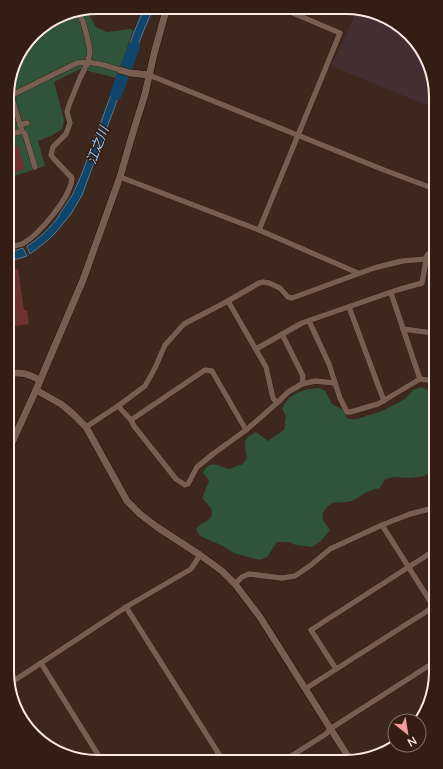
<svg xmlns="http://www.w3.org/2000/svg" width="443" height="769" viewBox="0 0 443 769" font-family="Lato,'Noto Sans JP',sans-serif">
  <rect width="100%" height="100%" fill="#3e271c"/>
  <polygon fill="#432f31" points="358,9 363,9 405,29 431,68 431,107 331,66"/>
  <g fill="#305439">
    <polygon points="86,9 96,27 107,32 130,29 133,30 117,78 80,69 54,82 64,120 62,129 51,136 38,141 45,166 8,178 8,85 16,57 37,29 63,14"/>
    <path d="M421,387L428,390H434V471L424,476L411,478L395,477L385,479L380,488C374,489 368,491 362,495C360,496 357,498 354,500C339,506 333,496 322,514L323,520L330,530L321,541L313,547L296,545L289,542H277L267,557L260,560L234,553L223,546L200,536L196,529C200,523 209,522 212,515C212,513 212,511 211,508L202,498L209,481L207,477L203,473C209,459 217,466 229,469L243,464L247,458C245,444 241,439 256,432L268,441L284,430L286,417L282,408L289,398L297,393L308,389L319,388L325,391L332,404L343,410L348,419H357L382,411L405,399L413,390Z"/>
  </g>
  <g fill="#0f466d" stroke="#567891">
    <polygon points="145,7 151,7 153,9 143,32 131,64 124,62 134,32"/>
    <path d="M120,78L125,79L82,195L71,214L57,231L48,240L30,254L27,246C40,238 50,228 59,216V215L73,194L81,176L115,84H117Z"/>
    <polygon points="23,248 27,256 21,258 9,261 9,253"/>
  </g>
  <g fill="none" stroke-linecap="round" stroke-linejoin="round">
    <polyline stroke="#0f466d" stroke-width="12" points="116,94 134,47"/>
  </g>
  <g fill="#6f3230">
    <polygon points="61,15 65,21 56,27 52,21"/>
    <polygon points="18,146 25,169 8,174 8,149"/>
    <polygon points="18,269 24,310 27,310 29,324 9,327 9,270"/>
  </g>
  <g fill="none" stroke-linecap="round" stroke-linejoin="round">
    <defs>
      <g id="minor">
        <polyline points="149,75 384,170 432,188"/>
        <polyline points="11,95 22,131 25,134 35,167"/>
        <path d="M8,97L77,63C92,61 105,65 120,70"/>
        <polyline points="20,125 27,123"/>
        <polyline points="8,135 22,131"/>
        <polyline points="120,177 259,230 358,273"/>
        <polyline points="259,230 340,33 281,8"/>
        <path d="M9,248C14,246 20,245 24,243C40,233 71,197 72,178L55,160L51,155L53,147L66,134L70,123L67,112L69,105L80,78L88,62L90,51L87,36L83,22L78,11"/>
        <polyline points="391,293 420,379"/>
        <polyline points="228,301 266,367 273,398 277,403"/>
        <polyline points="349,307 384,401"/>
        <polyline points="309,321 329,364 340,398 347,412 350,412 378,404 420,379 434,381"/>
        <polyline points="403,329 433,333"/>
        <polyline points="282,334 303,376 302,384"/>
        <polyline points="256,349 302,323 397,290 422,283 427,255 433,250"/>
        <polyline points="118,406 131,420 205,370 212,371 246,430"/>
        <polyline points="131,420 134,426 176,479 185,485 188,484 197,467 213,454 246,430 277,403 288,392 302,384 315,381 335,383"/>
        <polyline points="86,427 118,406 145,386 155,368 165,345 184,324 228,301 259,283 263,282 269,283 280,288 288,297 292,298 374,268 402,261 426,259"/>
        <polyline points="382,525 435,609"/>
        <polyline points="235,584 242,577 249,574 282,578 295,576 311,565 330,549 382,525 410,514 429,509 435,509"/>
        <polyline points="126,607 222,759"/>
        <polyline points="41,663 102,761"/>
        <polyline points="336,669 311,630 435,550"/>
        <polyline points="12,682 126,607 191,569 200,555"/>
        <polyline points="305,689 435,606"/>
        <polyline points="373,757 388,748"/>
        <polyline points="288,758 326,734 330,729 436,661"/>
      </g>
      <g id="tertiary">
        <polyline points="120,70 130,73 149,75"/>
        <path d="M10,374C22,371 29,375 40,380"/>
        <polyline points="36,390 61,404 73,414 86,427 127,501 140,514 157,527 200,555 222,571 235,584 260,617 349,758"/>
        <polyline points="10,447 36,390 83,280 120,177 131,139 145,94 154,54 167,7"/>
      </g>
    </defs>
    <use href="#minor" stroke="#240f06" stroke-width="6"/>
    <use href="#tertiary" stroke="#240f06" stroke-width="8"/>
    <use href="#minor" stroke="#785d51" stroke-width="5.5"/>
    <use href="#tertiary" stroke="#785d51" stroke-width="7"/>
  </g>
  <g text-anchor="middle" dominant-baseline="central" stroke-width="3" stroke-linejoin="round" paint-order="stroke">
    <g font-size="13" font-style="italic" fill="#93cdff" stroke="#341d13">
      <text transform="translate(97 145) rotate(-69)">江之川</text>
    </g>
  </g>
  <path d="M0 0H443V769H0ZM97 14H346A83 83 0 0 1 429 97V672A83 83 0 0 1 346 755H97A83 83 0 0 1 14 672V97A83 83 0 0 1 97 14Z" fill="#341d13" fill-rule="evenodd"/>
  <path fill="none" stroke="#fcebe4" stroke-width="2" d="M97 14H346A83 83 0 0 1 429 97V672A83 83 0 0 1 346 755H97A83 83 0 0 1 14 672V97A83 83 0 0 1 97 14Z"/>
  <g transform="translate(407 733) rotate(150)"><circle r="19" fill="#341d13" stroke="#846f67"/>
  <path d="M0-3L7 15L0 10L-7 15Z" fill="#f59b9b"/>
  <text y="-6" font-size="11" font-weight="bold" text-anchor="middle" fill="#fcebe4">N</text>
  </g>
</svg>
